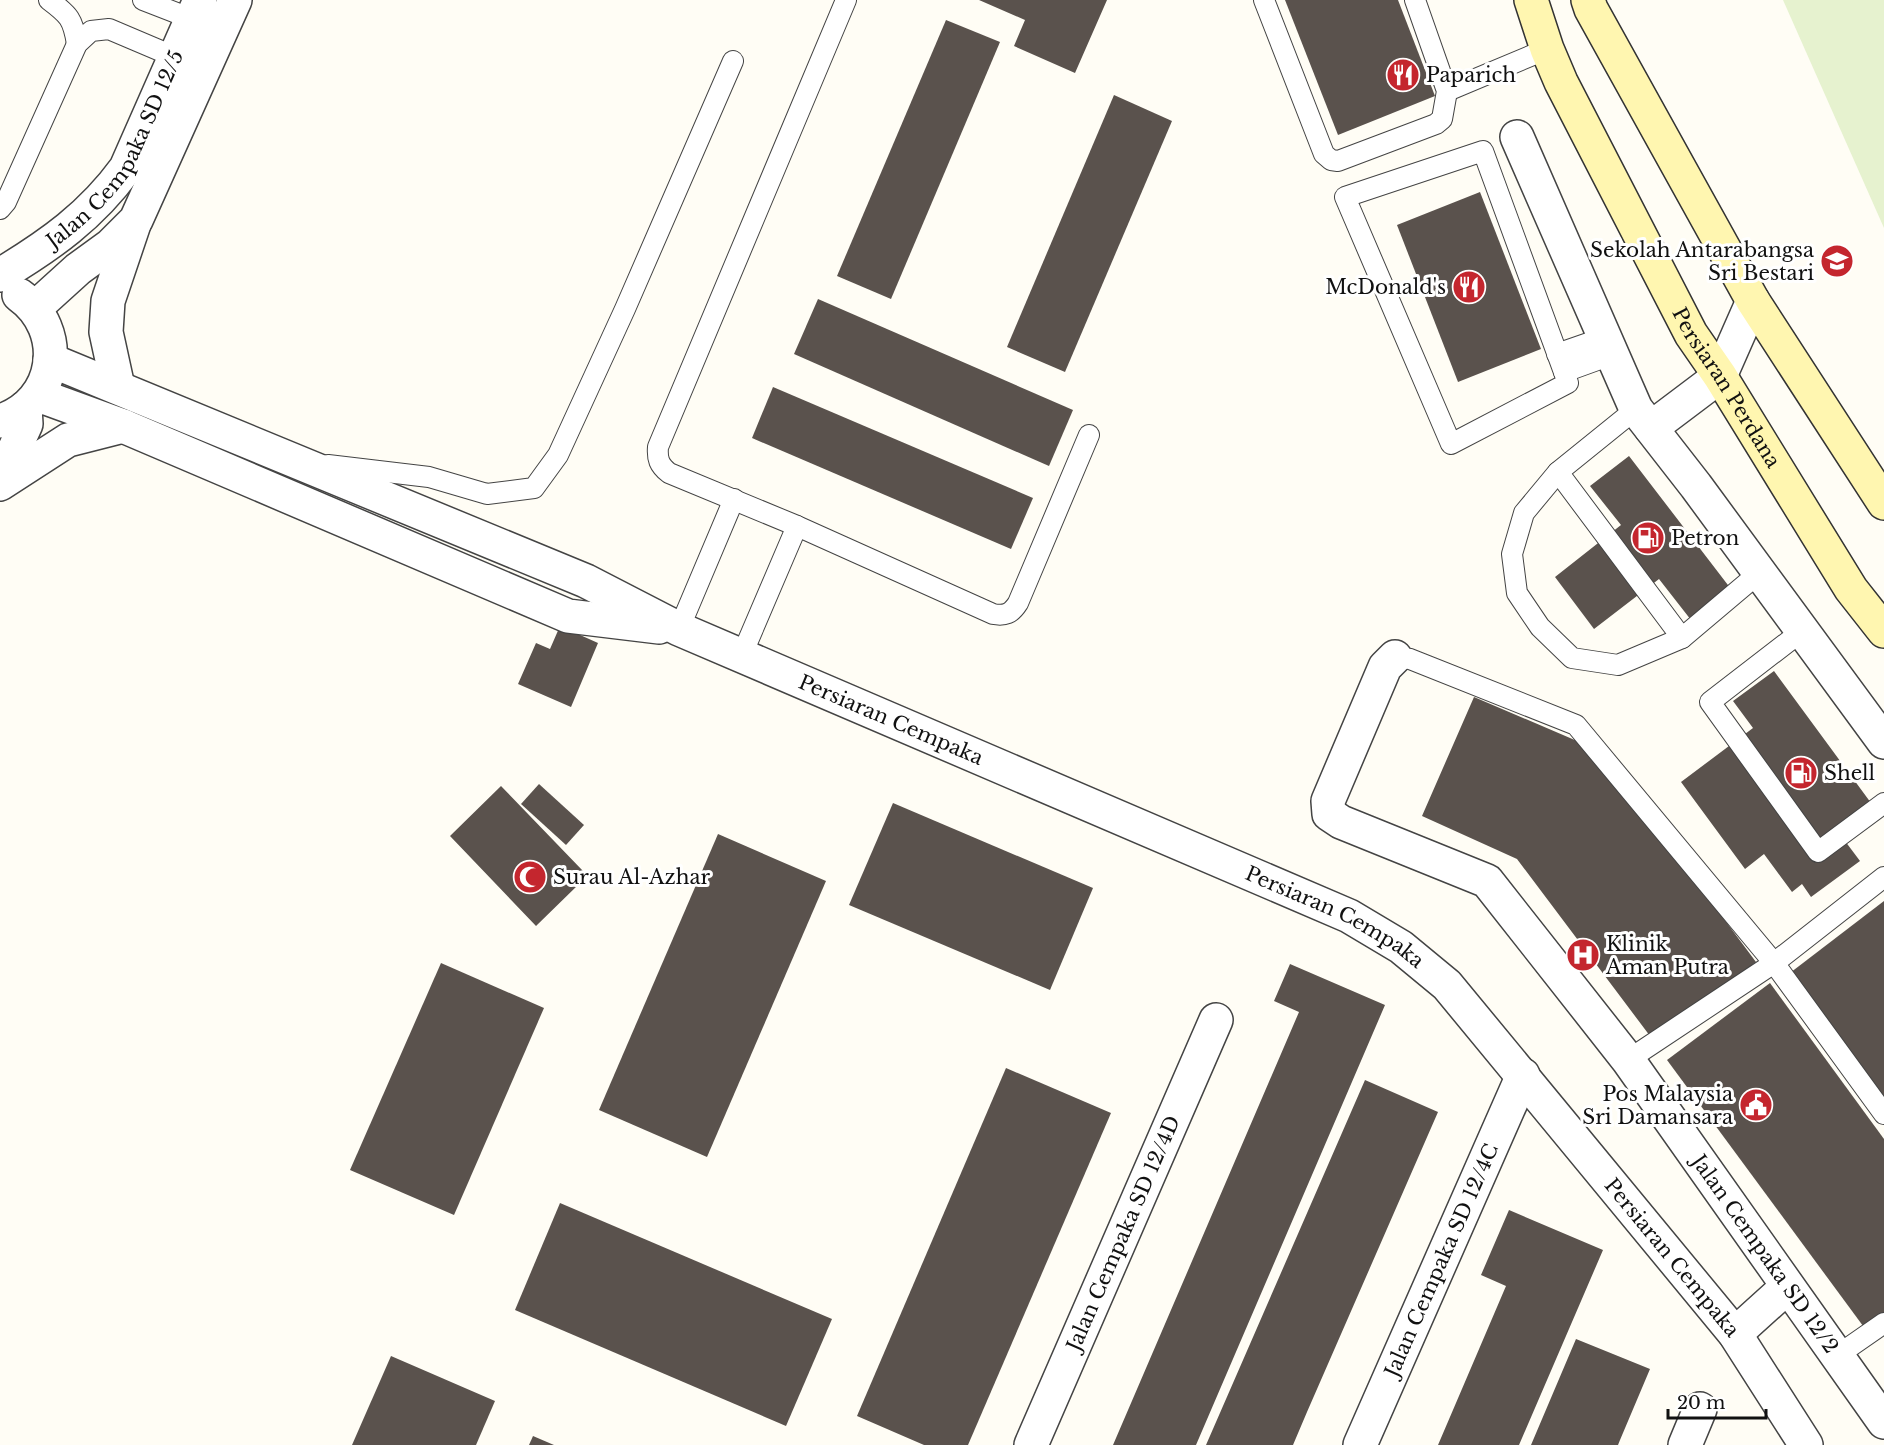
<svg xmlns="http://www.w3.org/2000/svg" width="1884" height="1445" viewBox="0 0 1884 1445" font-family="'Libre Baskerville',serif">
  <rect width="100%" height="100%" fill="#fffdf5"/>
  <polygon fill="#e6f2cf" points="1783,0 1884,0 1884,228"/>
  <g fill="#5a524d">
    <polygon points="979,0 1107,0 1075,73 1014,46 1025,20"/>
    <polygon points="1285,0 1398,0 1435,96 1338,135"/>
    <polygon points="946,20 1000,42 891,299 837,276"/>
    <polygon points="1114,95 1172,121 1065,372 1007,347"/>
    <polygon points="1480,192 1541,349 1458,382 1397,225"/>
    <polygon points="818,299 1073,410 1049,466 794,354"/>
    <polygon points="773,387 1033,498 1011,549 752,438"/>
    <polygon points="1629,456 1731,589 1691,620 1659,579 1594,629 1555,577 1621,525 1590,486"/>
    <polygon points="560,626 598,643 571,707 518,684 536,643 550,649"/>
    <polygon points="1774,671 1871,803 1836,829 1860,861 1811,897 1802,884 1792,892 1764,854 1745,869 1681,782 1753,728 1733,701"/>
    <polygon points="1474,697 1598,750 1756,962 1653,1040 1517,859 1422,816"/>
    <polygon points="539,784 584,825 566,845 521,804"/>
    <polygon points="501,786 583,871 573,880 578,885 536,926 450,836"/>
    <polygon points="893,803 1093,888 1050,990 849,905"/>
    <polygon points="718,834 826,881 707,1157 599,1110"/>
    <polygon points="1884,901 1884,1107 1786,976"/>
    <polygon points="441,963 544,1008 454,1215 350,1170"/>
    <polygon points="1290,964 1385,1005 1196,1445 1113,1445 1299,1012 1274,1001"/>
    <polygon points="1770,983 1884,1139 1884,1317 1866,1330 1667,1060"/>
    <polygon points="1006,1068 1111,1113 968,1445 924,1445 857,1416"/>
    <polygon points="1365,1080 1438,1112 1307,1412 1293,1445 1206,1445"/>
    <polygon points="560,1203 832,1319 786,1426 515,1310"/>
    <polygon points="1509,1210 1603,1250 1519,1445 1438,1445 1506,1286 1481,1275"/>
    <polygon points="1576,1339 1650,1369 1620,1440 1618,1445 1531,1445"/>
    <polygon points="391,1356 495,1401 476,1445 352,1445"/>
    <polygon points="533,1436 554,1445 529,1445"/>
  </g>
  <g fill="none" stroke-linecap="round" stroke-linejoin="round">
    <defs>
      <g id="service">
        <path d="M49,0C69,15 73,19 77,44"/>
        <polyline points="143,0 192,19"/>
        <path d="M846,0L658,447C657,459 659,465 669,473L797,526L993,614C1005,616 1011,614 1018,603L1089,435"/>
        <polyline points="1264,0 1324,154 1331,160 1338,161 1436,124 1442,119 1447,91 1415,0"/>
        <polyline points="1447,91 1547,49"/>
        <polygon points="1483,151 1568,383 1451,444 1345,197"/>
        <polyline points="0,209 6,202 77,44 91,31 109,29 175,57"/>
        <polyline points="1557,354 1603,338"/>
        <polyline points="1564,372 1611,355"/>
        <polyline points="1636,409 1558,472 1524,513 1512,554 1517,593 1540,627 1572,658 1618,665 1682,638 1759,573"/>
        <polyline points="328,465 429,477 487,494 534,488 558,455 625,309 733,61"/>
        <polyline points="1558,472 1682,638"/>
        <polyline points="679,629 734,499"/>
        <polyline points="1802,631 1710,702 1818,852 1884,803"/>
        <polyline points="741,657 797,526"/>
        <polyline points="1395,657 1410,659 1576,725 1774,963 1884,1114"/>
        <polyline points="1628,1060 1774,963 1884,877"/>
        <polyline points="1838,1355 1884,1323"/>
      </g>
      <g id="minor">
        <polyline points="1517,137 1636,409 1696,486 1884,742"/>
        <path id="s1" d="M0,275C50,245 91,216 126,168L200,0"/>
        <polyline points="35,308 78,269 111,245 136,220 235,0"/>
        <path id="s2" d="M50,360L586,581L679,629L1349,916L1401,947L1447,985L1735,1334L1806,1445"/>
        <polyline points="118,387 106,332 108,301 134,224"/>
        <polyline points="38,395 123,426 568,616 659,627"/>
        <path d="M0,421C58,403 68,330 19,295"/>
        <polyline points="1651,428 1720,376 1753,301"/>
        <polyline points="0,476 6,468 26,424 25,408"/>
        <polyline points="0,484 68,440 123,426"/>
        <path id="s3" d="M1395,657L1385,667L1328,801L1329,814L1341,822L1487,881L1628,1060L1884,1422"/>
        <polyline points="1735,1334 1787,1287"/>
        <path id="s4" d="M1031,1445L1216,1020"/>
        <path id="s5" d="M1360,1445L1523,1075"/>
        <polyline points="1685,1445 1700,1409"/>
      </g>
      <g id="secondary">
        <path id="s6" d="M1531,0L1547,49L1561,82L1691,334L1720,376L1851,589L1884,631"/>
        <polyline points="1588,0 1591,9 1753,301 1884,503"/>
      </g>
    </defs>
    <use href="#service" stroke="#444" stroke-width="22"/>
    <use href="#minor" stroke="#444" stroke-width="36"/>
    <use href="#secondary" stroke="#333" stroke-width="36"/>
    <use href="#service" stroke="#fff" stroke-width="20"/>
    <use href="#minor" stroke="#fff" stroke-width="33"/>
    <use href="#secondary" stroke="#fff6b0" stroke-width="33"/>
  </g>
  <defs>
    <symbol id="restaurant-disc" viewBox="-11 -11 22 22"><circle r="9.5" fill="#c4262e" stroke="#fff"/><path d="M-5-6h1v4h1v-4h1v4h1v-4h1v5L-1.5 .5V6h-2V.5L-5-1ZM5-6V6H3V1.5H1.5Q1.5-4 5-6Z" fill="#fff"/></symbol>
    <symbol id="school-disc" viewBox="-11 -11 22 22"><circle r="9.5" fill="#c4262e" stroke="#fff"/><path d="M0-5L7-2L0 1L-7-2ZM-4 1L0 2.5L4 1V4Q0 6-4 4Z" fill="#fff"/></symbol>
    <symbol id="fuel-disc" viewBox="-11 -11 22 22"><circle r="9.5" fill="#c4262e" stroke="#fff"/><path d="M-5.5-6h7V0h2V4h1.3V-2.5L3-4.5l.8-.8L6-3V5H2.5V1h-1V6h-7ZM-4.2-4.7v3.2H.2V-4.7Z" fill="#fff"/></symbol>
    <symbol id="mosque-disc" viewBox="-11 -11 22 22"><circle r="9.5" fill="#c4262e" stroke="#fff"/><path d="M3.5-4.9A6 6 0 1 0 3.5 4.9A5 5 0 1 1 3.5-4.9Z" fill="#fff"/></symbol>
    <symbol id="hospital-disc" viewBox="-11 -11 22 22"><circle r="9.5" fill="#c4262e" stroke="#fff"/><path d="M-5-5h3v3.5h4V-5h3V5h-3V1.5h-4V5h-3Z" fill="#fff"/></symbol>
    <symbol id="civic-disc" viewBox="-11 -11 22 22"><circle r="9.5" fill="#c4262e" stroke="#fff"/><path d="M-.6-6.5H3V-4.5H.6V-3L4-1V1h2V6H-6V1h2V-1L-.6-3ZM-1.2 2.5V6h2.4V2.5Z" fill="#fff"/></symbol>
  </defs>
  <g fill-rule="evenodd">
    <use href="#restaurant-disc" x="1384" y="56" width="38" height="38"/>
    <use href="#school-disc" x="1818" y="242" width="38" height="38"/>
    <use href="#restaurant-disc" x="1450" y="268" width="38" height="38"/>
    <use href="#fuel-disc" x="1629" y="519" width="38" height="38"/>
    <use href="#fuel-disc" x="1782" y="754" width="38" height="38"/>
    <use href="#mosque-disc" x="511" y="858" width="38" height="38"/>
    <use href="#hospital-disc" x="1564" y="936" width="38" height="38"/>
    <use href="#civic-disc" x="1737" y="1086" width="38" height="38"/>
  </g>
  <g text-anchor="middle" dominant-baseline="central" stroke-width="6" stroke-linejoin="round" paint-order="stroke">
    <g font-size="20" fill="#111" stroke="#fff" text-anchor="start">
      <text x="1426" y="75">Paparich</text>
      <text x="1814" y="250" text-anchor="end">Sekolah Antarabangsa<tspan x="1814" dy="23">Sri Bestari</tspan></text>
      <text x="1446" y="287" text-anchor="end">McDonald's</text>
      <text x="1671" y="538">Petron</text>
      <text x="1824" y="773">Shell</text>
      <text x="553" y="877">Surau Al-Azhar</text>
      <text x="1606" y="944">Klinik<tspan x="1606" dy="23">Aman Putra</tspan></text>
      <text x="1733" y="1094" text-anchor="end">Pos Malaysia<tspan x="1733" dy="23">Sri Damansara</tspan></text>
    </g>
    <g font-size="20" fill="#111" stroke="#fff">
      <text stroke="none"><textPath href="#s1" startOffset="176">Jalan Cempaka SD 12/5</textPath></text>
      <text stroke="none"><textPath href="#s6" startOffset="435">Persiaran Perdana</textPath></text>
      <text stroke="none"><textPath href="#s2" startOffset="915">Persiaran Cempaka</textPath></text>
      <text stroke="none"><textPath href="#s2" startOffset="1401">Persiaran Cempaka</textPath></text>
      <text stroke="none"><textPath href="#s4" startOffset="231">Jalan Cempaka SD 12/4D</textPath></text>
      <text stroke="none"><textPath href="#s3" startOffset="810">Jalan Cempaka SD 12/2</textPath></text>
      <text stroke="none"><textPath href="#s2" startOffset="1887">Persiaran Cempaka</textPath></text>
      <text stroke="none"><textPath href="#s5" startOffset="202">Jalan Cempaka SD 12/4C</textPath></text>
    </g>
  </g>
  <path d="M1668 1409v9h98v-9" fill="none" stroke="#111111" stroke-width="3"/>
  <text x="1677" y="1409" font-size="18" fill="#111111" stroke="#ffffff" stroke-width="4.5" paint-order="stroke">20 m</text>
</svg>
